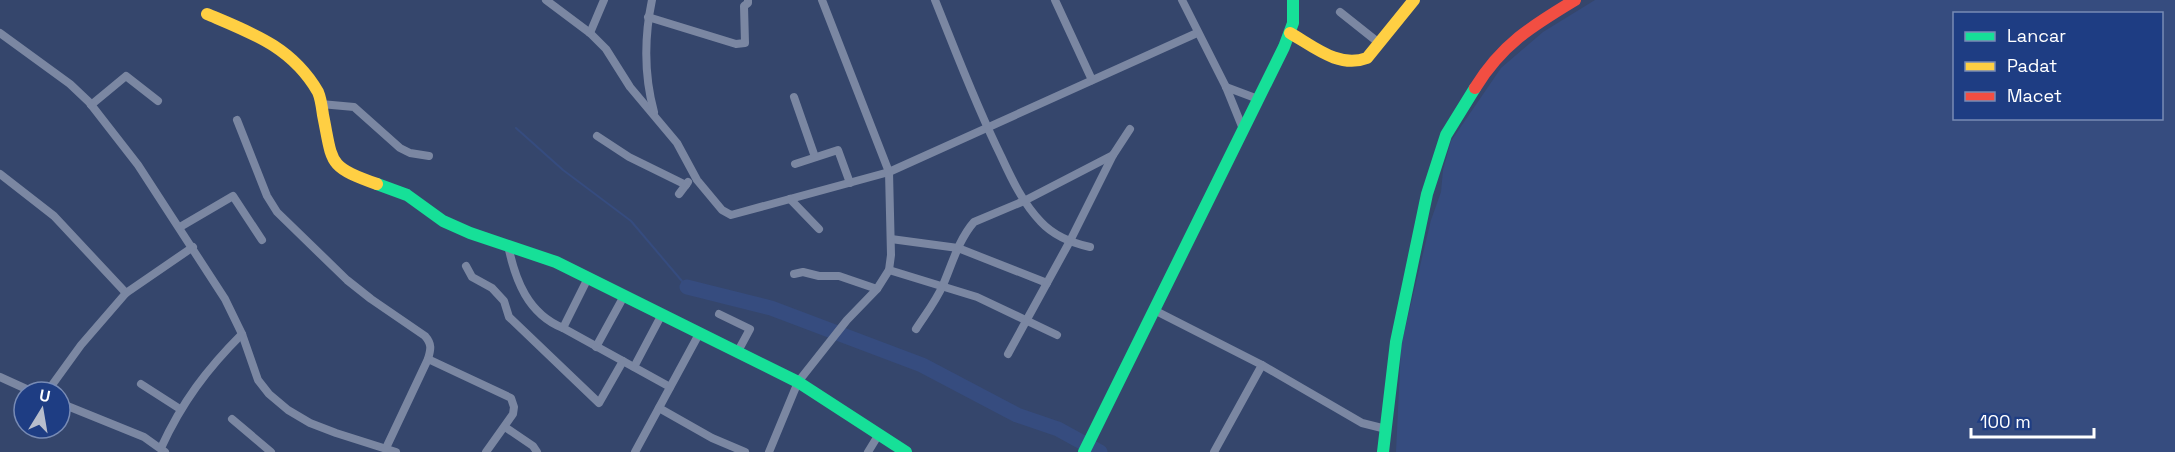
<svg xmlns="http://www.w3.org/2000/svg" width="2175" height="452" viewBox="0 0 2175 452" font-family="'Space Grotesk',sans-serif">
  <rect width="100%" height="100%" fill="#35466c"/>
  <path fill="#364c7f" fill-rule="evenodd" d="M1595,0H2175V452H1396L1401,346L1431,220L1441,192L1443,170L1451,141L1501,68L1543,32ZM1954,14H2162V118H1954Z"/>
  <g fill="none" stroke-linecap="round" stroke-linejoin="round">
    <polyline stroke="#364c7f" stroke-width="2" points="516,128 563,170 631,221 687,287"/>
    <polyline stroke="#364c7f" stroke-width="15" points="687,287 771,308 922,365 1017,415 1058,429 1100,452"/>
    <g stroke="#7b87a2" stroke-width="8">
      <polyline points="546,0 590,33 606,49 630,87 677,143 697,180 722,210 731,215 889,172 1197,33"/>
      <path d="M652,0C644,38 644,75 654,112"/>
      <path d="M935,0C956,52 976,106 1001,156C1012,180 1023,203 1041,222C1054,236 1072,243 1090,247"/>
      <polyline points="1055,0 1092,80"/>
      <polyline points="1182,0 1226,87 1243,129"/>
      <polyline points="1340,12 1379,43"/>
      <polyline points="648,17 736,44 745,43 744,6 748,3 748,0"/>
      <polyline points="0,33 70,84 89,102 138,165 225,299 242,334 258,380 269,394 288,410 310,423 336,433 396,452"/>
      <polyline points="590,33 604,0"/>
      <polyline points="1226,87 1258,99"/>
      <polyline points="794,97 815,157"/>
      <polyline points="321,104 354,107 400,148 410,153 429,156"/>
      <polyline points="91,105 126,76 158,101"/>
      <path d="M237,120L267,196L277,212L347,280L371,299L425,336C432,344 431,349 428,359L386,448"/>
      <polyline points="597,136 629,157 686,185"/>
      <polyline points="795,164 838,150 850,183"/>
      <polyline points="0,174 54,216 126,293"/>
      <polyline points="679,194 688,182"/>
      <polyline points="790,199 819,229"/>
      <polyline points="180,227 233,196 262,240"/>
      <polyline points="891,239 958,248 1047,283"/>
      <path d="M508,245C515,280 528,314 563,328L588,278"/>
      <polyline points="466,266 472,277 492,288 504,301 509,317 599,403 623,361"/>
      <polyline points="889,270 977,297 1057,335"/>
      <polyline points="794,274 803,272 819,276 839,276 877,289"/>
      <polyline points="1154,310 1262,365 1214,452"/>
      <polyline points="719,314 750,329 737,353"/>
      <polyline points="563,328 670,387"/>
      <path d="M916,329C925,315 936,301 943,285C952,264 959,239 974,222L1024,201L1113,155L1130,129"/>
      <polyline points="596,347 624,296"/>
      <polyline points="1008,354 1070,241 1113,155"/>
      <polyline points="428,359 511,398 514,407 513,414 486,452"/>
      <polyline points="1262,365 1362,423 1386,429"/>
      <polyline points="634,367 661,316"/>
      <polyline points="0,377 33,392"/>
      <polyline points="141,384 180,409"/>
      <polyline points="47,392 81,345 126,293 193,247"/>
      <polyline points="60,403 144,437 165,452"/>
      <polyline points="659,408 712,438 745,452"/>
      <polyline points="232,419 271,452"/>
      <polyline points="505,427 533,446 537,452"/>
      <path d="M161,448C182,402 207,369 242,334"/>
      <polyline points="635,452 699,334"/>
      <polyline points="769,452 798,382 847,320 877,289 889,270 891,255 889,172 822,0"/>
      <polyline points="868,452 879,434"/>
    </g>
    <g stroke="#16e098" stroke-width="12">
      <polyline points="377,184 407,195 443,221 470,233 556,262 798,382 906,452"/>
      <polyline points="1084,452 1284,47 1293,23 1293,0"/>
      <polyline points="1383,452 1396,342 1427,194 1446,135 1475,88"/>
    </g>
    <g stroke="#ffcf43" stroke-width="12">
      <path d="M207,14C252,33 292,47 318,92C321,99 322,108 323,115C333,164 327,166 377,184"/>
      <path d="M1290,33C1313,46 1339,69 1367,58L1414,0"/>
    </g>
    <path stroke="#f24e42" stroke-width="12" d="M1475,88C1502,44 1532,26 1575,0"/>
  </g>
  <rect x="1953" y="12" width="210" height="108" fill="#1e3d83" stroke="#788bb5" stroke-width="1.5"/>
  <rect x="1965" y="32" width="30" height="9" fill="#16e098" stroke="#788bb5" stroke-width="1.5"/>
  <text x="2007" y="42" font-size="18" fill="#ffffff">Lancar</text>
  <rect x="1965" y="62" width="30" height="9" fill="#ffcf43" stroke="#788bb5" stroke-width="1.5"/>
  <text x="2007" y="72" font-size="18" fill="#ffffff">Padat</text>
  <rect x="1965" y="92" width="30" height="9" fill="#f24e42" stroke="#788bb5" stroke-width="1.5"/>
  <text x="2007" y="102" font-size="18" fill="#ffffff">Macet</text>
  <g transform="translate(42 410) rotate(11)"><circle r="28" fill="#1e3d83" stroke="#788bb5" stroke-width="1.5"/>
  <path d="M0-4.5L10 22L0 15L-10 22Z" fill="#b8becc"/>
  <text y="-9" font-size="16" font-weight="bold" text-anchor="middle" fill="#ffffff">U</text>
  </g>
  <path d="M1971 428v9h123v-9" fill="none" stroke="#ffffff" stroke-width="3"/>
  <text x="1980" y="428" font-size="18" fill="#ffffff" stroke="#1e3d83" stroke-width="4.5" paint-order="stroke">100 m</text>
</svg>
